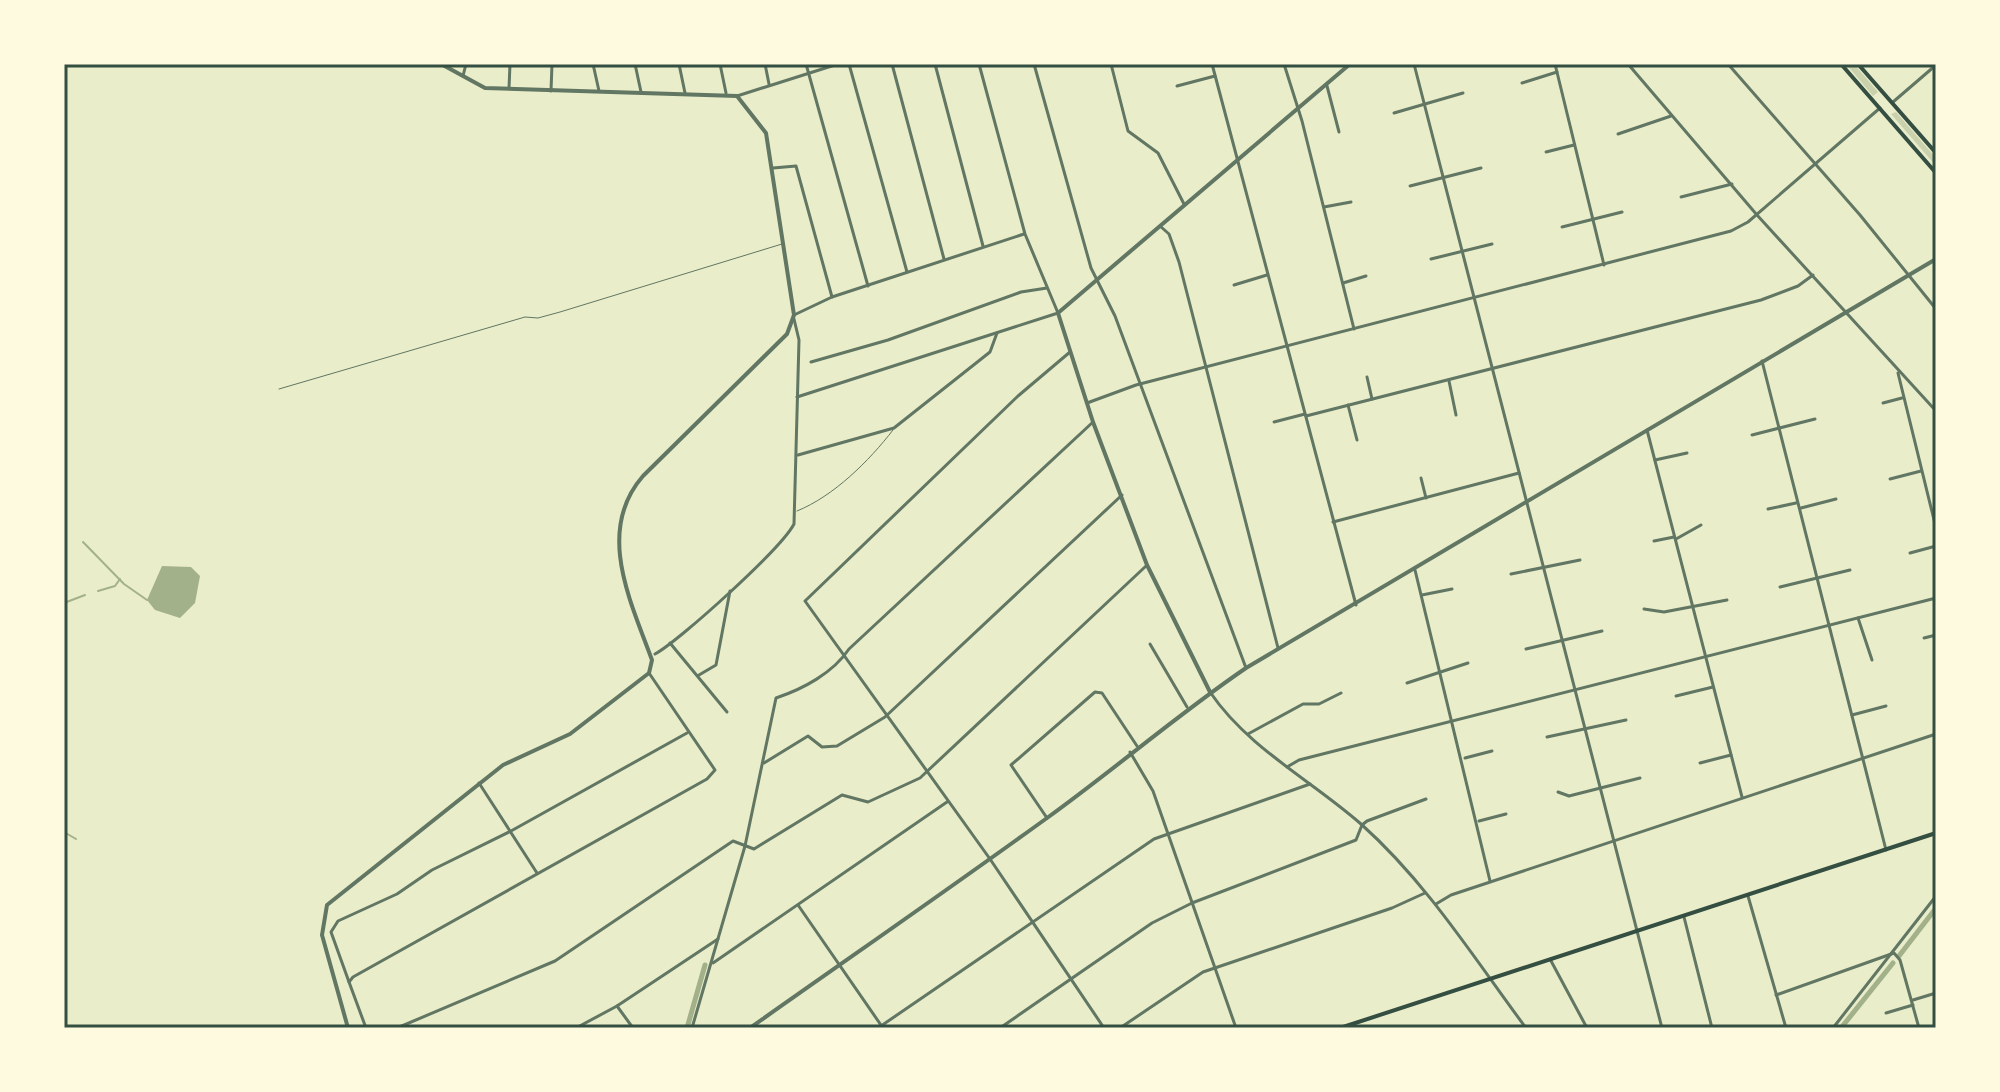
<svg xmlns="http://www.w3.org/2000/svg" width="2000" height="1092" viewBox="0 0 2000 1092" font-family="Helvetica,sans-serif">
  <rect width="100%" height="100%" fill="#e9edc9"/>
  <g fill="#cad2ad">
    <polygon points="1846,64 1854,64 1878,92 1873,96"/>
    <polygon points="1896,112 1936,158 1936,166 1891,114"/>
  </g>
  <polygon fill="#a3b18a" points="162,566 191,567 200,576 195,603 180,618 155,610 147,600"/>
  <g fill="none" stroke-linecap="round" stroke-linejoin="round">
    <g stroke="#a3b18a" stroke-width="2">
      <polyline points="64,538 65,538"/>
      <polyline points="83,542 124,584 147,600"/>
      <polyline points="98,591 115,586 120,579"/>
      <polyline points="64,603 85,595"/>
      <polyline points="64,832 76,839"/>
    </g>
    <g stroke="#a3b18a" stroke-width="5">
      <polyline points="1899,956 1936,908"/>
      <polyline points="687,1028 705,965"/>
      <polyline points="1841,1028 1893,963"/>
    </g>
    <g stroke="#617663" stroke-width="1">
      <polyline points="279,389 525,317 538,318 560,312 782,244"/>
      <path d="M797,511C834,496 869,461 893,430"/>
    </g>
    <g stroke="#617663" stroke-width="3">
      <polyline points="593,64 599,91"/>
      <polyline points="635,64 641,92"/>
      <polyline points="679,64 685,93"/>
      <polyline points="720,64 726,93"/>
      <polyline points="765,64 769,84"/>
      <polyline points="806,64 868,286"/>
      <polyline points="849,64 907,272"/>
      <polyline points="892,64 944,259"/>
      <polyline points="935,64 983,246"/>
      <polyline points="1034,64 1091,268 1115,316 1246,668"/>
      <polyline points="1111,64 1128,131 1158,153 1184,204"/>
      <polyline points="1212,64 1356,605"/>
      <polyline points="1284,64 1302,121 1354,329"/>
      <polyline points="1414,64 1662,1028"/>
      <polyline points="1555,64 1604,265"/>
      <polyline points="1628,64 1757,215 1936,411"/>
      <polyline points="1728,64 1860,215 1936,309"/>
      <polyline points="463,76 466,64"/>
      <polyline points="1522,83 1557,72"/>
      <polyline points="1177,86 1215,76"/>
      <polyline points="1327,86 1339,132"/>
      <polyline points="509,88 510,64"/>
      <polyline points="551,91 552,64"/>
      <polyline points="737,96 838,64"/>
      <polyline points="1893,102 1936,65"/>
      <polyline points="1394,113 1463,93"/>
      <polyline points="1618,134 1671,116"/>
      <polyline points="1546,152 1574,145"/>
      <polyline points="773,168 796,166 832,297"/>
      <polyline points="1410,186 1481,168"/>
      <polyline points="1681,197 1732,184"/>
      <polyline points="1324,207 1351,202"/>
      <polyline points="1160,226 1169,234 1179,262 1278,648"/>
      <polyline points="1562,227 1622,212"/>
      <polyline points="1431,259 1492,244"/>
      <polyline points="1343,283 1366,276"/>
      <polyline points="1234,285 1267,275"/>
      <polyline points="794,315 832,297 1024,234"/>
      <polyline points="1070,352 1018,396 805,601 990,859 1104,1028"/>
      <polyline points="1762,361 1886,850"/>
      <polyline points="811,362 888,340 1021,292 1047,288"/>
      <polyline points="1898,373 1936,528"/>
      <polyline points="1367,377 1372,399"/>
      <polyline points="1449,381 1456,415"/>
      <polyline points="797,397 1058,313 1025,234 979,64"/>
      <polyline points="1087,403 1136,385 1731,231 1748,222 1880,108"/>
      <polyline points="1883,403 1902,398"/>
      <polyline points="1348,405 1357,440"/>
      <polyline points="1306,416 1761,300 1798,286 1813,275"/>
      <polyline points="1274,422 1305,414"/>
      <polyline points="1647,430 1742,797"/>
      <polyline points="1752,435 1815,419"/>
      <polyline points="798,455 894,428 990,352 997,333"/>
      <polyline points="1655,460 1687,453"/>
      <polyline points="1421,478 1426,498"/>
      <polyline points="1890,479 1921,471"/>
      <polyline points="1801,508 1836,499"/>
      <polyline points="1768,509 1796,503"/>
      <polyline points="1333,522 1519,473"/>
      <polyline points="1676,539 1701,525"/>
      <polyline points="1654,541 1674,537"/>
      <polyline points="1910,553 1936,546"/>
      <polyline points="1415,570 1490,881"/>
      <polyline points="1511,574 1580,560"/>
      <polyline points="1780,587 1850,570"/>
      <polyline points="1422,595 1452,589"/>
      <polyline points="1644,609 1664,612 1727,600"/>
      <polyline points="1858,618 1872,660"/>
      <polyline points="1924,638 1936,635"/>
      <polyline points="670,643 727,712"/>
      <polyline points="1150,644 1187,707"/>
      <polyline points="1526,649 1602,631"/>
      <path d="M655,654C679,641 781,549 794,524L799,340L794,319"/>
      <polyline points="699,675 716,665 730,591"/>
      <polyline points="1407,683 1468,663"/>
      <path d="M1210,692C1248,748 1311,780 1361,824C1427,883 1474,958 1526,1028"/>
      <polyline points="1676,696 1713,687"/>
      <polyline points="1852,715 1886,706"/>
      <polyline points="1248,734 1303,704 1319,704 1341,693"/>
      <polyline points="1547,737 1626,720"/>
      <polyline points="1130,752 1153,791 1236,1028"/>
      <polyline points="1465,758 1492,751"/>
      <polyline points="764,763 808,736 822,747 837,746 885,717 1122,495"/>
      <polyline points="1700,763 1731,755"/>
      <polyline points="1287,767 1299,760 1936,598"/>
      <polyline points="479,783 537,873"/>
      <polyline points="1558,792 1569,796 1640,778"/>
      <polyline points="1047,818 1011,765 1095,692 1102,693 1137,746"/>
      <polyline points="1479,821 1506,814"/>
      <polyline points="1748,896 1786,1028"/>
      <polyline points="1436,904 1451,895 1936,734"/>
      <polyline points="798,905 883,1028"/>
      <polyline points="1684,917 1712,1028"/>
      <polyline points="1550,959 1587,1028"/>
      <polyline points="713,963 947,802"/>
      <polyline points="349,982 331,932 338,921 397,894 432,870 511,831 687,733"/>
      <polyline points="1776,995 1894,953 1900,960 1919,1028"/>
      <polyline points="1913,1000 1936,993"/>
      <polyline points="617,1006 633,1028"/>
      <polyline points="1886,1013 1913,1005"/>
      <polyline points="366,1028 349,982 353,977 707,779 715,770 649,673"/>
      <polyline points="397,1028 555,961 733,841 754,849 842,795 868,802 920,778 1146,566"/>
      <polyline points="576,1028 617,1006 718,939"/>
      <path d="M692,1028L745,846L776,698C803,689 833,673 849,649L1093,422"/>
      <polyline points="878,1028 1154,839 1310,784"/>
      <polyline points="1000,1028 1152,923 1192,903 1356,840 1362,825 1367,821 1426,799"/>
      <polyline points="1120,1028 1203,972 1392,908 1425,893"/>
      <polyline points="1833,1028 1936,896"/>
    </g>
    <g stroke="#617663" stroke-width="4">
      <polyline points="1210,692 1147,565 1093,422 1058,313 1350,64"/>
      <path d="M348,1028L322,935L327,905L503,765L570,734L649,673L652,660C631,602 595,531 643,476L787,334L794,315L766,133L737,96L485,88L441,64"/>
      <path d="M750,1028C849,958 949,889 1047,818C1115,769 1177,715 1246,668L1936,259"/>
    </g>
    <polyline stroke="#344e41" stroke-width="4" points="1340,1028 1936,833"/>
    <g stroke="#344e41" stroke-width="4">
      <polyline points="1841,64 1936,173"/>
      <polyline points="1858,64 1936,153"/>
    </g>
  </g>
  <rect width="2000" height="1092" fill="none" stroke="#fefae0" stroke-width="132"/>
  <rect x="66" y="66" width="1868" height="960" fill="none" stroke="#344e41" stroke-width="3"/>
</svg>
